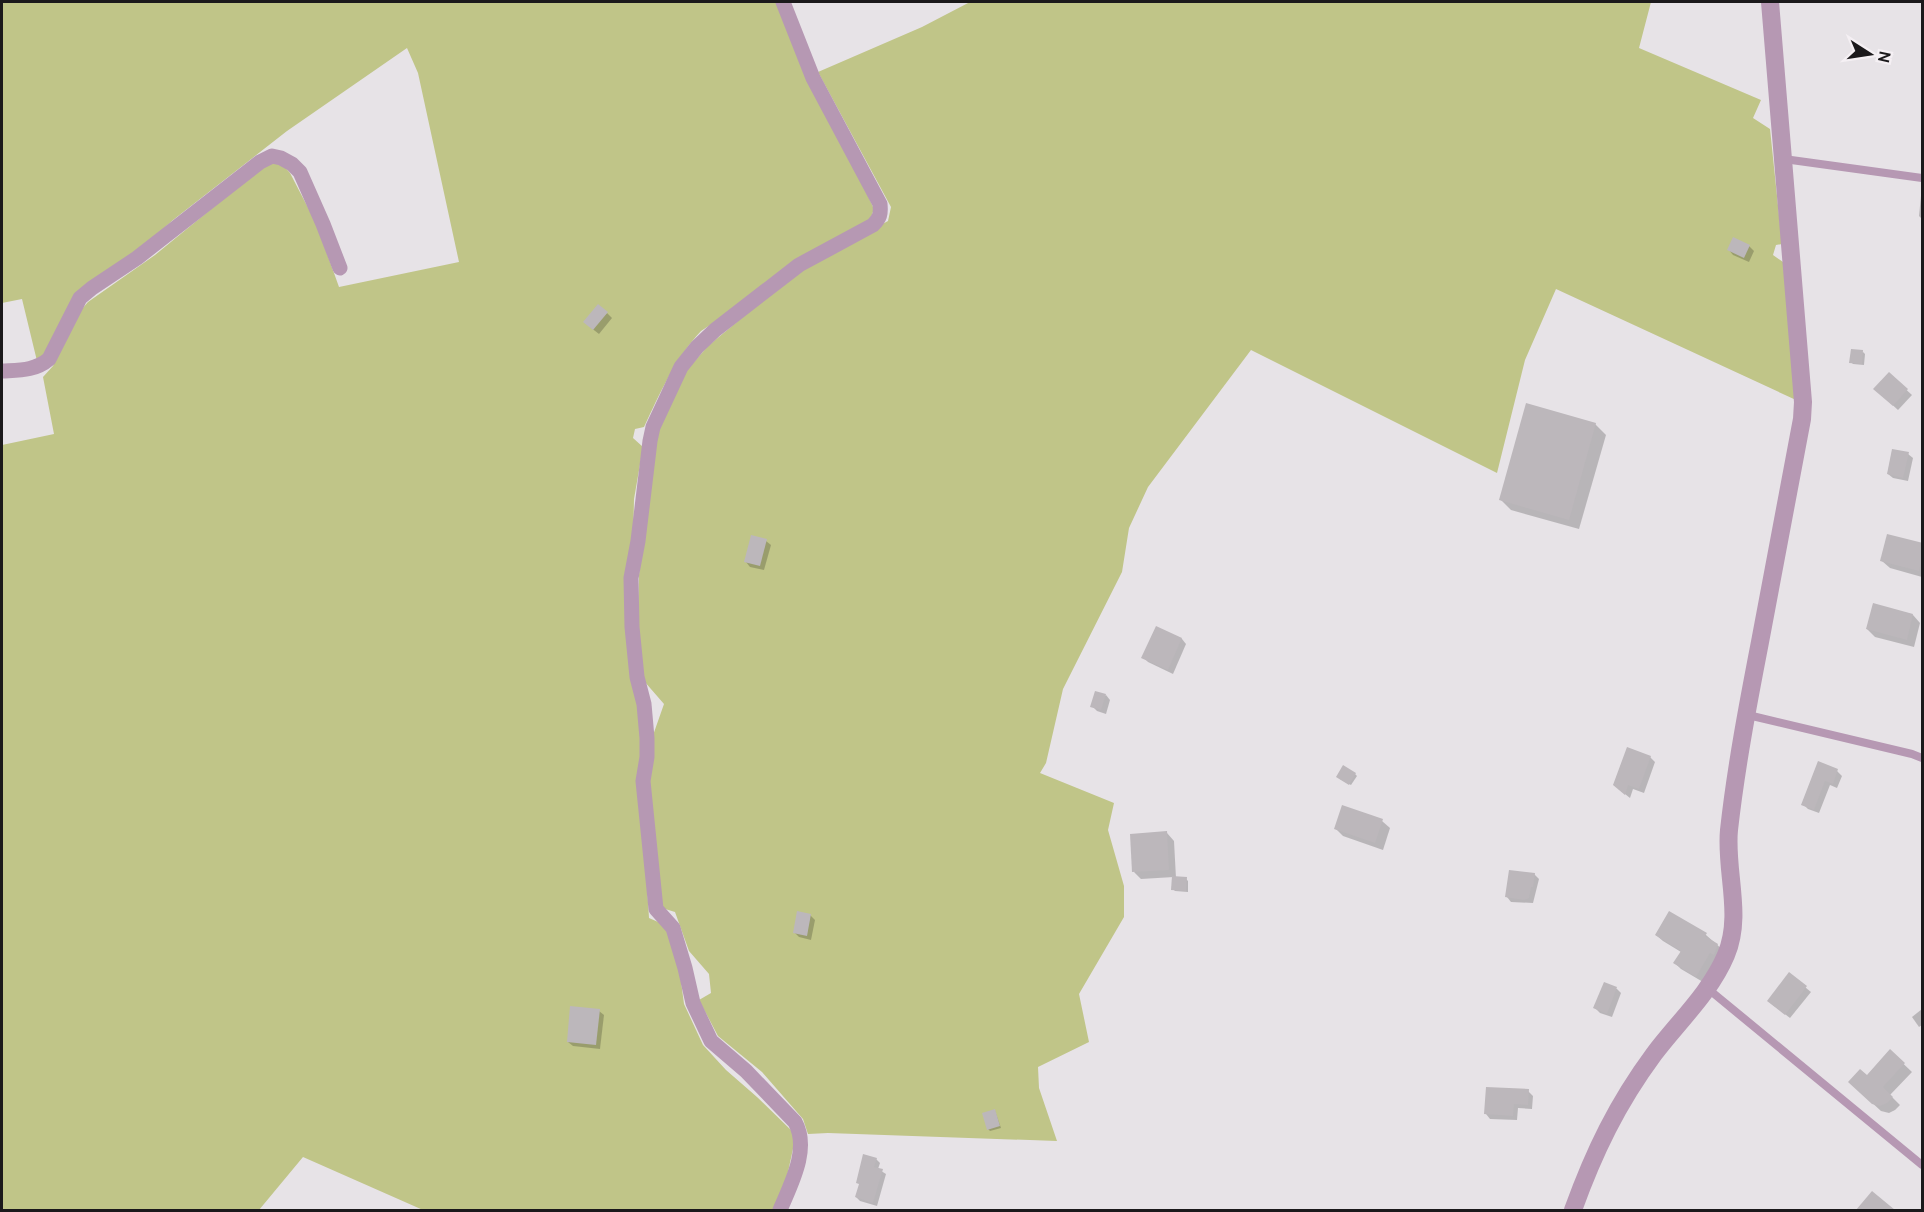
<svg xmlns="http://www.w3.org/2000/svg" width="1924" height="1212" viewBox="0 0 1924 1212" font-family="Cabin,sans-serif">
  <rect width="100%" height="100%" fill="#e7e3e7"/>
  <g fill="#c0c588">
    <path d="M2,2H777L874,209L870,220L701,331C675,359 660,393 644,427L635,429L633,438L643,447L634,499L633,545L642,728L643,822L649,918L665,925L680,974L684,1004L703,1045L726,1070L757,1097L796,1135L786,1181L775,1210H423L303,1157L259,1210H2V445L54,434L43,377L53,366L82,309L88,302L155,255L266,164L274,162L283,165L290,173L316,223L339,287L459,262L418,73L407,48L287,131L173,220L134,255L100,275L46,356L37,361L22,299L2,303Z"/>
    <polygon points="970,2 1651,2 1639,48 1761,100 1753,118 1770,129 1782,244 1776,245 1773,255 1783,262 1796,400 1556,289 1525,360 1497,473 1251,350 1148,487 1129,528 1122,572 1063,689 1046,763 1040,773 1114,803 1108,830 1124,886 1124,917 1079,994 1089,1042 1038,1067 1039,1088 1057,1141 828,1133 808,1134 803,1119 762,1072 718,1036 699,1000 711,993 709,974 689,951 675,912 662,908 649,788 651,741 664,704 644,681 638,621 639,575 656,437 686,371 708,346 802,268 888,221 891,207 818,72 922,27"/>
  </g>
  <g fill="#0003">
    <polygon points="1922,186 1922,219 1919,216"/>
    <polygon points="1749,246 1754,251 1749,262 1733,255 1729,250"/>
    <polygon points="607,313 612,318 599,334 590,327"/>
    <polygon points="1863,352 1865,354 1864,365 1853,364 1851,362"/>
    <polygon points="1889,374 1912,395 1898,410 1875,389"/>
    <polygon points="1595,424 1606,435 1579,529 1511,510 1501,500"/>
    <polygon points="1908,454 1913,458 1908,481 1893,478 1888,474"/>
    <polygon points="766,541 771,545 764,570 750,567 746,562"/>
    <polygon points="1922,545 1922,577 1890,568 1882,561"/>
    <polygon points="1913,615 1920,623 1914,647 1875,637 1867,629"/>
    <polygon points="1157,628 1182,639 1186,644 1173,674 1148,662 1143,657"/>
    <polygon points="1106,695 1110,700 1106,714 1097,711 1092,706"/>
    <polygon points="1650,757 1655,762 1644,793 1633,789 1630,798 1620,790"/>
    <polygon points="1819,763 1837,771 1842,776 1837,788 1830,785 1819,813 1808,809 1803,804"/>
    <polygon points="1355,774 1357,776 1351,785 1340,779"/>
    <polygon points="1382,821 1390,828 1383,850 1343,836 1335,828"/>
    <polygon points="1167,833 1174,841 1176,878 1186,879 1188,881 1188,892 1175,891 1173,889 1174,877 1141,879 1134,872"/>
    <polygon points="1534,874 1539,879 1533,903 1511,902 1507,897"/>
    <polygon points="810,915 815,920 811,940 799,937 795,933"/>
    <polygon points="1656,935 1706,935 1724,951 1703,982 1681,969 1675,963 1681,952 1663,941"/>
    <polygon points="1789,974 1811,992 1790,1018 1773,1005"/>
    <polygon points="1605,984 1617,989 1621,993 1612,1017 1600,1013 1595,1008"/>
    <polygon points="1922,1009 1922,1025 1919,1027 1912,1017"/>
    <polygon points="599,1011 604,1015 600,1049 573,1046 568,1042"/>
    <polygon points="1890,1051 1912,1072 1890,1095 1900,1105 1895,1110 1889,1113 1881,1111 1857,1089"/>
    <polygon points="1528,1091 1533,1096 1532,1109 1518,1108 1517,1120 1490,1119 1486,1114"/>
    <polygon points="995,1111 1001,1128 990,1131 988,1129"/>
    <polygon points="876,1159 880,1163 878,1169 886,1174 877,1206 860,1201 856,1197"/>
  </g>
  <g fill="#bcb7bb">
    <polygon points="1733,237 1750,245 1744,258 1727,250"/>
    <polygon points="598,304 608,312 593,330 583,322"/>
    <polygon points="1851,349 1863,350 1862,364 1849,363"/>
    <polygon points="1889,372 1908,389 1893,406 1873,389"/>
    <polygon points="1526,403 1596,423 1569,520 1499,500"/>
    <polygon points="1892,449 1909,452 1903,478 1887,474"/>
    <polygon points="1887,534 1923,543 1923,558 1919,571 1880,561"/>
    <polygon points="751,535 767,539 760,566 744,562"/>
    <polygon points="1873,603 1913,614 1907,640 1866,629"/>
    <polygon points="1156,626 1182,638 1168,670 1141,658"/>
    <polygon points="1095,691 1106,694 1101,710 1090,707"/>
    <polygon points="1627,747 1651,756 1639,789 1628,785 1625,795 1613,785"/>
    <polygon points="1818,761 1838,769 1833,784 1825,781 1814,810 1801,805"/>
    <polygon points="1343,765 1356,773 1349,785 1336,777"/>
    <polygon points="1342,805 1383,819 1375,843 1334,829"/>
    <polygon points="1167,831 1169,870 1132,872 1130,834"/>
    <polygon points="1509,870 1535,873 1533,887 1531,887 1529,898 1524,900 1505,897"/>
    <polygon points="1172,876 1187,877 1186,891 1171,890"/>
    <polygon points="797,911 811,914 807,936 793,933"/>
    <polygon points="1669,911 1707,933 1705,936 1718,944 1714,955 1710,953 1696,977 1673,963 1681,951 1655,935"/>
    <polygon points="1789,972 1807,986 1785,1015 1767,1001"/>
    <polygon points="1604,982 1617,987 1607,1014 1593,1008"/>
    <polygon points="570,1006 600,1009 596,1045 567,1042"/>
    <polygon points="1890,1049 1905,1063 1883,1087 1893,1097 1887,1103 1880,1106 1872,1104 1848,1082 1860,1069 1867,1075"/>
    <polygon points="1486,1087 1529,1089 1528,1105 1514,1104 1513,1116 1484,1114"/>
    <polygon points="995,1109 1000,1126 987,1130 982,1113"/>
    <polygon points="863,1154 877,1158 874,1167 883,1169 873,1203 855,1197 859,1184 856,1183"/>
    <polygon points="1872,1191 1895,1210 1856,1210"/>
  </g>
  <g fill="none" stroke-linecap="round" stroke-linejoin="round">
    <g stroke="#b698b3" stroke-width="8">
      <polyline points="1784,159 1922,178"/>
      <polyline points="1748,715 1912,754 1922,758"/>
      <polyline points="1707,988 1922,1165"/>
    </g>
    <g stroke="#b698b3" stroke-width="15">
      <path d="M2,371C19,370 35,371 49,359L80,298L92,288L137,258L260,162L272,156L281,158L292,164L300,172L323,224L340,268"/>
      <path d="M780,1210C791,1184 810,1149 795,1122L746,1071L711,1041L693,1003L685,968L673,928L656,909L643,781L647,757V738L644,704L637,677L632,627L631,578L638,541L650,441L653,427L681,367L697,347L715,330L799,265L873,225C880,218 881,214 880,204L813,78L783,2"/>
    </g>
    <path stroke="#b698b3" stroke-width="18" d="M1573,1210C1594,1152 1617,1104 1654,1054C1678,1022 1710,993 1726,955C1743,915 1725,871 1729,830C1736,767 1748,704 1760,642C1774,567 1788,493 1802,419L1803,402L1770,2"/>
  </g>
  <rect width="1924" height="1212" fill="none" stroke="#1b191b" stroke-width="6"/>
  <g transform="translate(1870 54) rotate(102)" stroke="#f5f0f4" stroke-width="4.5" paint-order="stroke">
  <path d="M0-4.5L10 22L0 15L-10 22Z" fill="#1b191b"/>
  <text y="-9" font-size="16" font-weight="bold" text-anchor="middle" fill="#1b191b">N</text>
  </g>
</svg>
